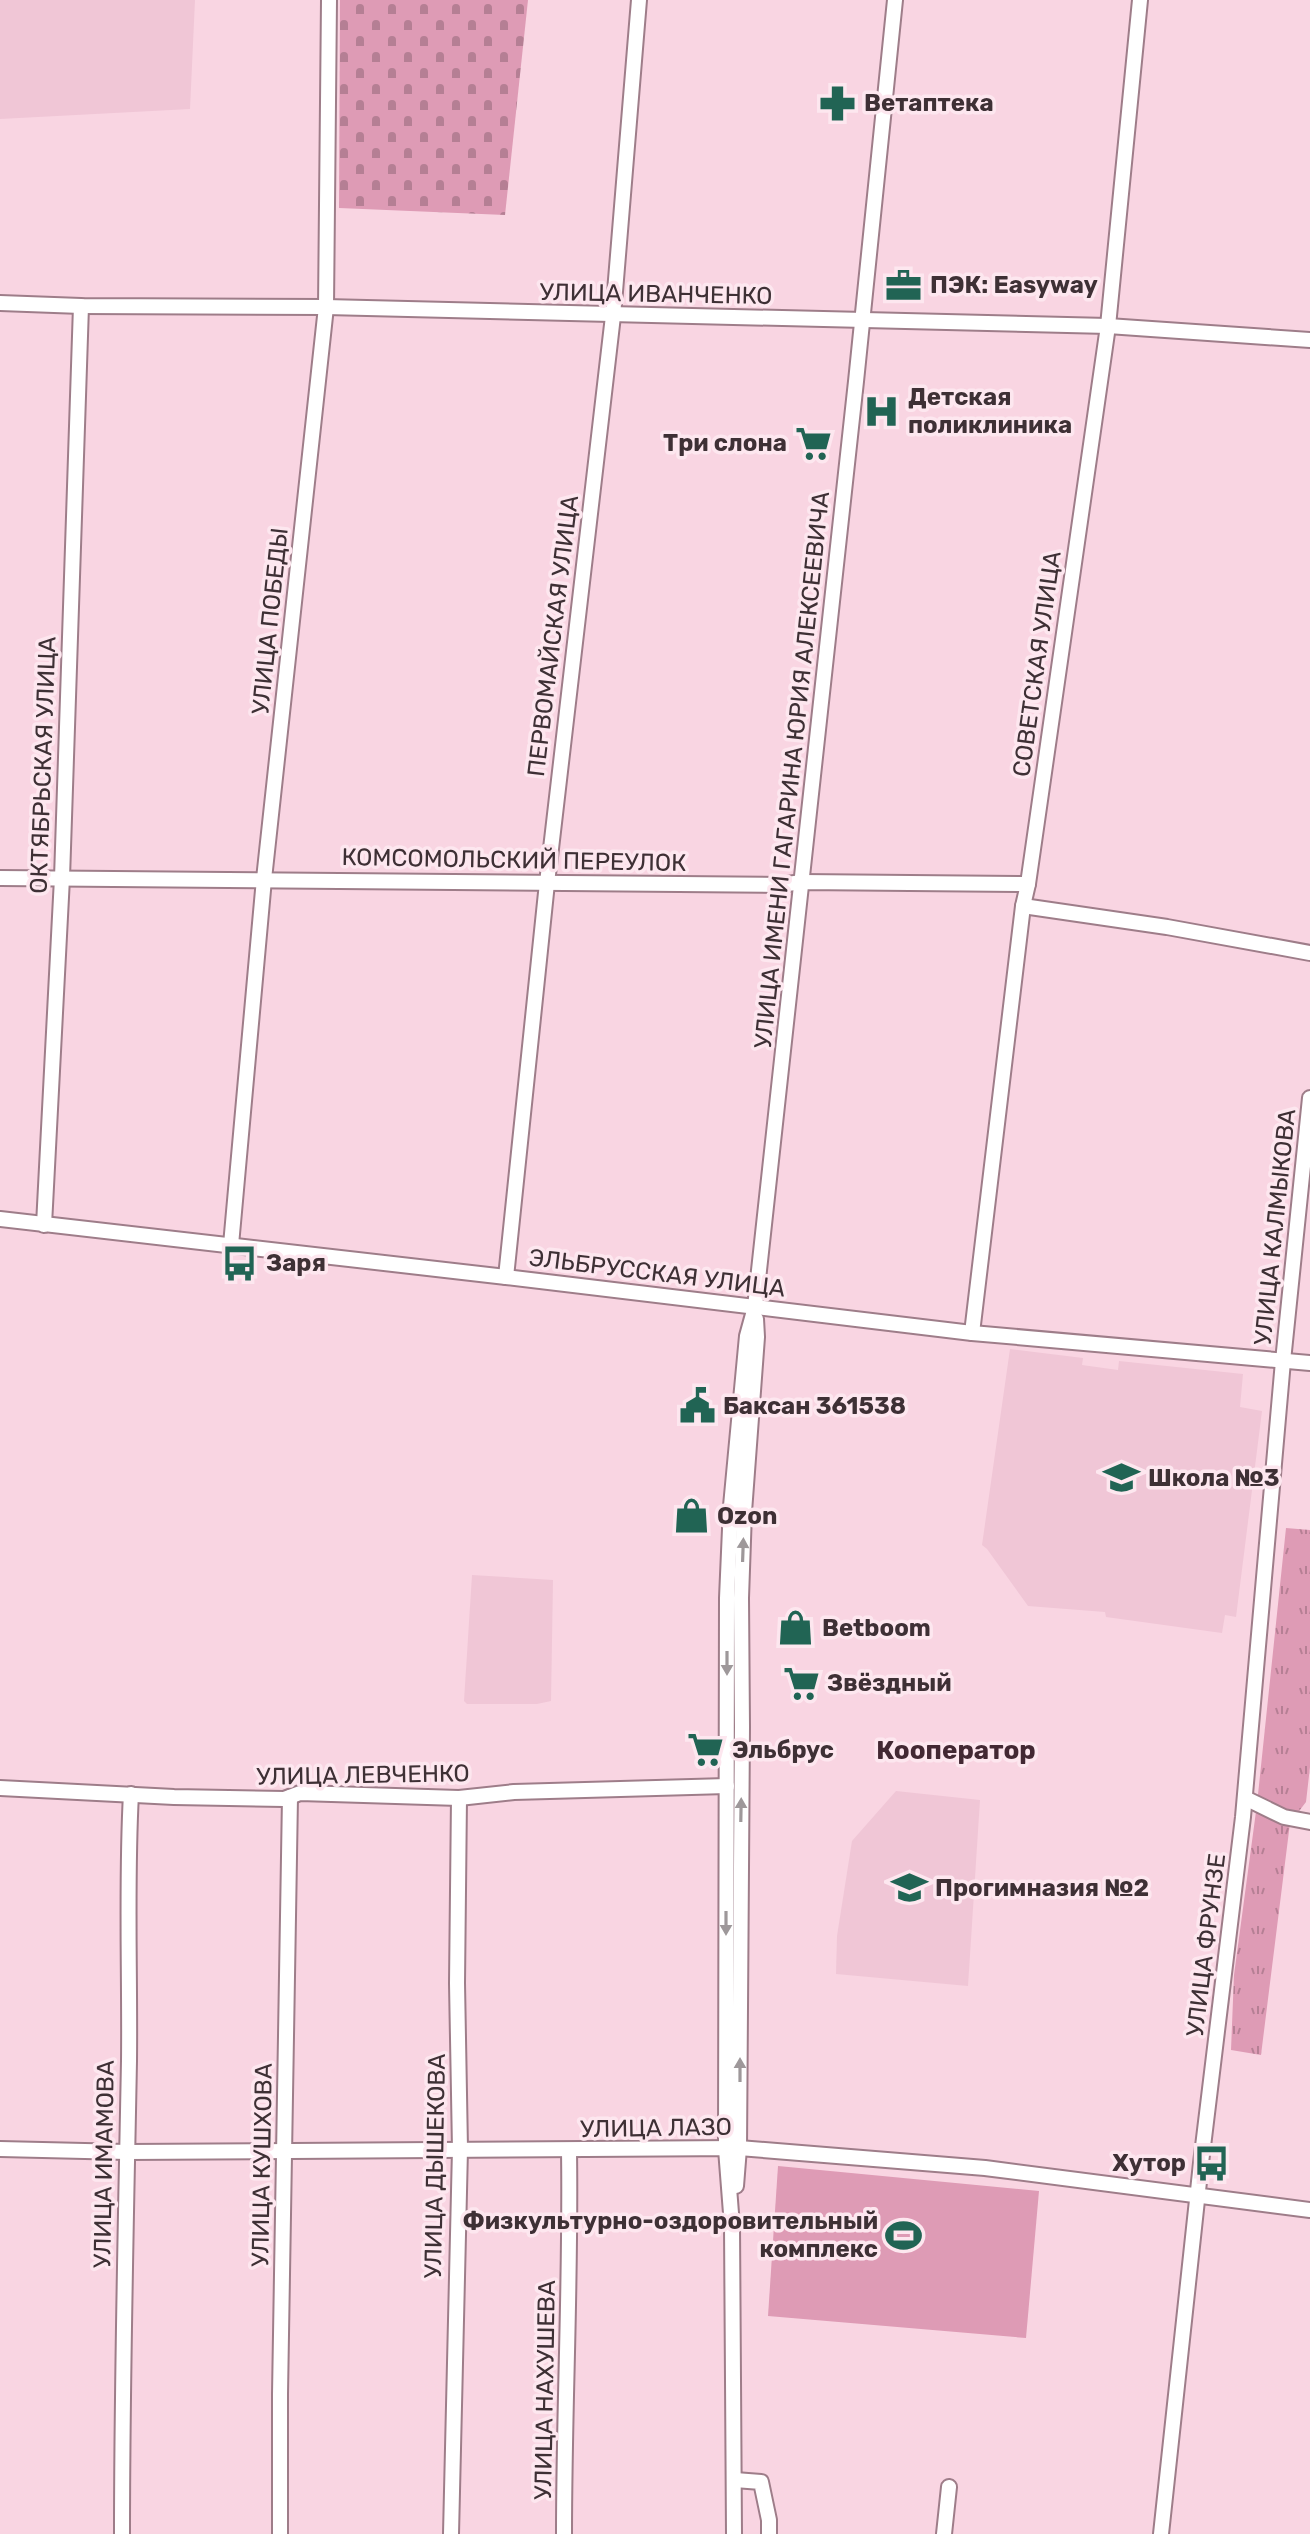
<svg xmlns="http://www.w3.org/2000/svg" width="1310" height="2534" viewBox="0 0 1310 2534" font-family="Rubik,sans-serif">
  <defs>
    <pattern id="grass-tufts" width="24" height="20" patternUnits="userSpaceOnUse" patternTransform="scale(2)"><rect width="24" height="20" fill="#de9bb5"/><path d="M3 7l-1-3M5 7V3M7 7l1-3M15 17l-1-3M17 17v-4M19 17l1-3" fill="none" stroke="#b57f94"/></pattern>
    <pattern id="cemetery-stones" width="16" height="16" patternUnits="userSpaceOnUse" patternTransform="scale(2)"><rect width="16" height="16" fill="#de9bb5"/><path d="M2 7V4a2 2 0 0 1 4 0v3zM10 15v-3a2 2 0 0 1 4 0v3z" fill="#b57f94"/></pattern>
  </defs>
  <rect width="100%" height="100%" fill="#f9d5e2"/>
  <g fill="#f0c6d6">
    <polygon points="0,0 195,0 190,109 0,119"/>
    <polygon points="1010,1349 1083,1358 1082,1365 1118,1370 1119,1361 1243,1374 1240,1407 1262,1411 1236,1617 1225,1615 1222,1633 1106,1617 1105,1612 1028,1606 987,1549 982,1545"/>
    <polygon points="472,1575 553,1580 551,1701 537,1704 467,1704 464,1701"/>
    <polygon points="896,1791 980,1800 968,1986 836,1974 837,1936 852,1841"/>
  </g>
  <polygon fill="url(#grass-tufts)" points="1286,1528 1310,1530 1310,1767 1306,1802 1290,1823 1261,2055 1231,2050 1234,1975 1257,1804"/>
  <polygon fill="url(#cemetery-stones)" points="340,0 528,0 505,215 339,208"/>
  <polygon fill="#de9bb5" points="778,2166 1039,2191 1026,2338 768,2316"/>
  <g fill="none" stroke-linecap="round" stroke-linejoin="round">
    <defs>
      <g id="minor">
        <polyline points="0,303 81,306 326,307 1108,326 1310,340"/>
        <polyline points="0,878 780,885 802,882 1028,884"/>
        <polyline points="1023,906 1167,927 1310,953"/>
        <polyline points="0,1219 506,1277 972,1333 1310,1363"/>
        <polyline points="44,1225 62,878 81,306"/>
        <polyline points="231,1245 264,879 326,307 329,0"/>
        <polyline points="506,1277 547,883 613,316 639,0"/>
        <polyline points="972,1333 1023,906 1028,884 1108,326 1140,0"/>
        <polyline points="0,1788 174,1797 284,1799 300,1793 459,1798 514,1792 727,1786"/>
        <polyline points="1245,1798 1284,1817 1310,1822"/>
        <polyline points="0,2149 127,2152 739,2148 985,2168 1310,2210"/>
        <polyline points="736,2186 739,2148 742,1727 741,1598 744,1512 757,1337 756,1319"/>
        <polyline points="735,2480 761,2482 769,2520 769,2534"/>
        <path d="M122,2534C122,2376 126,2219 129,2061C130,1972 126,1883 131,1794"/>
        <polyline points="280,2534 280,2394 290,1797"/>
        <polyline points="451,2534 460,2149 457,1983 459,1798"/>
        <path d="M564,2534C564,2406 571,2279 569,2151"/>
        <path d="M734,2534L732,2226L726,2149L727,1598L731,1506L747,1336L755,1307C803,871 852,436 895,0"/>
        <polyline points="944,2534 949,2487"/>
        <polyline points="1161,2534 1201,2163 1243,1817 1283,1361 1310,1098"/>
      </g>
    </defs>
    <use href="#minor" stroke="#9e7d89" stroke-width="18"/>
    <use href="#minor" stroke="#fff" stroke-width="14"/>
  </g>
  <defs><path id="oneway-solid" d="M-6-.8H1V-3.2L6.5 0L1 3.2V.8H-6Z" transform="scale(2)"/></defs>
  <g fill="#9e989a">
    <use href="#oneway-solid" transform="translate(743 1550) rotate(-88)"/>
    <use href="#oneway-solid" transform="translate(727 1663) rotate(90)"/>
    <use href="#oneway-solid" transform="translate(741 1810) rotate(-89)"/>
    <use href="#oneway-solid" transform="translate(726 1923) rotate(90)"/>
    <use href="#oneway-solid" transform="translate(740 2070) rotate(-90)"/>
  </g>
  <defs>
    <symbol id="pharmacy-bare" viewBox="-9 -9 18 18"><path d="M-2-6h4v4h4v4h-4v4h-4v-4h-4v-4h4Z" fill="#216454" stroke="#fde7ef" stroke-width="2.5" paint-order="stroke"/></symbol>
    <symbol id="office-bare" viewBox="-9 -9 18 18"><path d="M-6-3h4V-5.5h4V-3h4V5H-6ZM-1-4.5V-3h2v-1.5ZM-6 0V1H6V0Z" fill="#216454" stroke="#fde7ef" stroke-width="2.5" paint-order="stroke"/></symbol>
    <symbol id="hospital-bare" viewBox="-9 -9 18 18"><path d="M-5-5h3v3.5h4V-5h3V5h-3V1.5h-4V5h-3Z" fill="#216454" stroke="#fde7ef" stroke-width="2.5" paint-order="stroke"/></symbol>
    <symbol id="supermarket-bare" viewBox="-9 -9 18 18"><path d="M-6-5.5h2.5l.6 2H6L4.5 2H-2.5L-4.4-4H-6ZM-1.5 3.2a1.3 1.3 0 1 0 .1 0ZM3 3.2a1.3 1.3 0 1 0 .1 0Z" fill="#216454" stroke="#fde7ef" stroke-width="2.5" paint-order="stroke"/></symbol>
    <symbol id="bus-bare" viewBox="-9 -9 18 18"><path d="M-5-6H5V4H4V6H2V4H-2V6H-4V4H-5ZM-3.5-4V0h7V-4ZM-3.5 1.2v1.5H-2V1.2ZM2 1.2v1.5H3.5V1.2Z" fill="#216454" stroke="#fde7ef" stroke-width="2.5" paint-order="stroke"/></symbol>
    <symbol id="civic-bare" viewBox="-9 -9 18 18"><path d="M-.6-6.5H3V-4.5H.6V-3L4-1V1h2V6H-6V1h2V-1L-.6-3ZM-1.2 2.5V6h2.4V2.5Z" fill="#216454" stroke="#fde7ef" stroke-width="2.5" paint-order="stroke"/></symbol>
    <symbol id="school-bare" viewBox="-9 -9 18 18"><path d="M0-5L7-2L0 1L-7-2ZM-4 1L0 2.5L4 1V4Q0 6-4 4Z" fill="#216454" stroke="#fde7ef" stroke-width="2.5" paint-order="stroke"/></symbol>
    <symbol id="shop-bare" viewBox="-9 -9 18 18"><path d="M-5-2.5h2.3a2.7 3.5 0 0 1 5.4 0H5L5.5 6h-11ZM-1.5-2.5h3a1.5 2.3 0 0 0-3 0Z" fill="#216454" stroke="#fde7ef" stroke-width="2.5" paint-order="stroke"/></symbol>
    <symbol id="stadium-bare" viewBox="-9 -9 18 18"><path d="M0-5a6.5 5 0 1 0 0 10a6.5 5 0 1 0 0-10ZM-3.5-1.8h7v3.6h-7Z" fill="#216454" stroke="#fde7ef" stroke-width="2.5" paint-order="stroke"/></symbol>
  </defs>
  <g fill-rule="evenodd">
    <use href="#pharmacy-bare" x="812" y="78" width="51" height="51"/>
    <use href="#office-bare" x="878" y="260" width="51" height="51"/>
    <use href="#hospital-bare" x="856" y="386" width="51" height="51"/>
    <use href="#supermarket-bare" x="788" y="418" width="51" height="51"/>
    <use href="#bus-bare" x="214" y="1238" width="51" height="51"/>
    <use href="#civic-bare" x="672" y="1380" width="51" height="51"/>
    <use href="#school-bare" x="1096" y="1452" width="51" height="51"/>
    <use href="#shop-bare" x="666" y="1490" width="51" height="51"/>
    <use href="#shop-bare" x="770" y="1602" width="51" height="51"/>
    <use href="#supermarket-bare" x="776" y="1658" width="51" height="51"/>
    <use href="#supermarket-bare" x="680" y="1724" width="51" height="51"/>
    <use href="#school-bare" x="884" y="1862" width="51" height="51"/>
    <use href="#bus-bare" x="1186" y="2138" width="51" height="51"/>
    <use href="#stadium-bare" x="878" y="2210" width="51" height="51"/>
  </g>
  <g text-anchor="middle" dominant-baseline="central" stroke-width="7" stroke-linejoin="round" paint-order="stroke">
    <g font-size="24" font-weight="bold" fill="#3e3035" stroke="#fde7ef" text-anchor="start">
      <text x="864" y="103">Ветаптека</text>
      <text x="930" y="285">ПЭК: Easyway</text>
      <text x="908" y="397">Детская<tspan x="908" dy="28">поликлиника</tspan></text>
      <text x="787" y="443" text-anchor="end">Три слона</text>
      <text x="266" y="1263">Заря</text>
      <text x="723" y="1406">Баксан 361538</text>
      <text x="1148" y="1478">Школа №3</text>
      <text x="717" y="1516">Ozon</text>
      <text x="822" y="1628">Betboom</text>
      <text x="827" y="1683">Звёздный</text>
      <text x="732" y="1750">Эльбрус</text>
      <text x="935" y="1888">Прогимназия №2</text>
      <text x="1186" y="2163" text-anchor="end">Хутор</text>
      <text x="878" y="2221" text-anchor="end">Физкультурно-оздоровительный<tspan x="878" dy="28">комплекс</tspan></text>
    </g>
    <g font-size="24" fill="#3e3035" stroke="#fde7ef">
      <text transform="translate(656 294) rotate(1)">УЛИЦА ИВАНЧЕНКО</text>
      <text transform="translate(270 621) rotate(-84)">УЛИЦА ПОБЕДЫ</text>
      <text transform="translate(553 636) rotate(-83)">ПЕРВОМАЙСКАЯ УЛИЦА</text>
      <text transform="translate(1037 664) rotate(-82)">СОВЕТСКАЯ УЛИЦА</text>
      <text transform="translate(43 765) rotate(-88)">ОКТЯБРЬСКАЯ УЛИЦА</text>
      <text transform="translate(792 770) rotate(-84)">УЛИЦА ИМЕНИ ГАГАРИНА ЮРИЯ АЛЕКСЕЕВИЧА</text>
      <text transform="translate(514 860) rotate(1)">КОМСОМОЛЬСКИЙ ПЕРЕУЛОК</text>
      <text transform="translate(1275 1227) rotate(-84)">УЛИЦА КАЛМЫКОВА</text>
      <text transform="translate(657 1273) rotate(7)">ЭЛЬБРУССКАЯ УЛИЦА</text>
      <text transform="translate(363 1775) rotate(-1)">УЛИЦА ЛЕВЧЕНКО</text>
      <text transform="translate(1206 1945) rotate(-83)">УЛИЦА ФРУНЗЕ</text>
      <text transform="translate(656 2128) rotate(-1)">УЛИЦА ЛАЗО</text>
      <text transform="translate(104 2164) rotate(-89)">УЛИЦА ИМАМОВА</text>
      <text transform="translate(262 2165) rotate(-89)">УЛИЦА КУШХОВА</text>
      <text transform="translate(435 2166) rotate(-89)">УЛИЦА ДЫШЕКОВА</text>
      <text transform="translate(545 2390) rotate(-89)">УЛИЦА НАХУШЕВА</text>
    </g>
    <g font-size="26" font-weight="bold" fill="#432833" stroke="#fde7ef">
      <text x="956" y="1750">Кооператор</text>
    </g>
  </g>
</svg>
